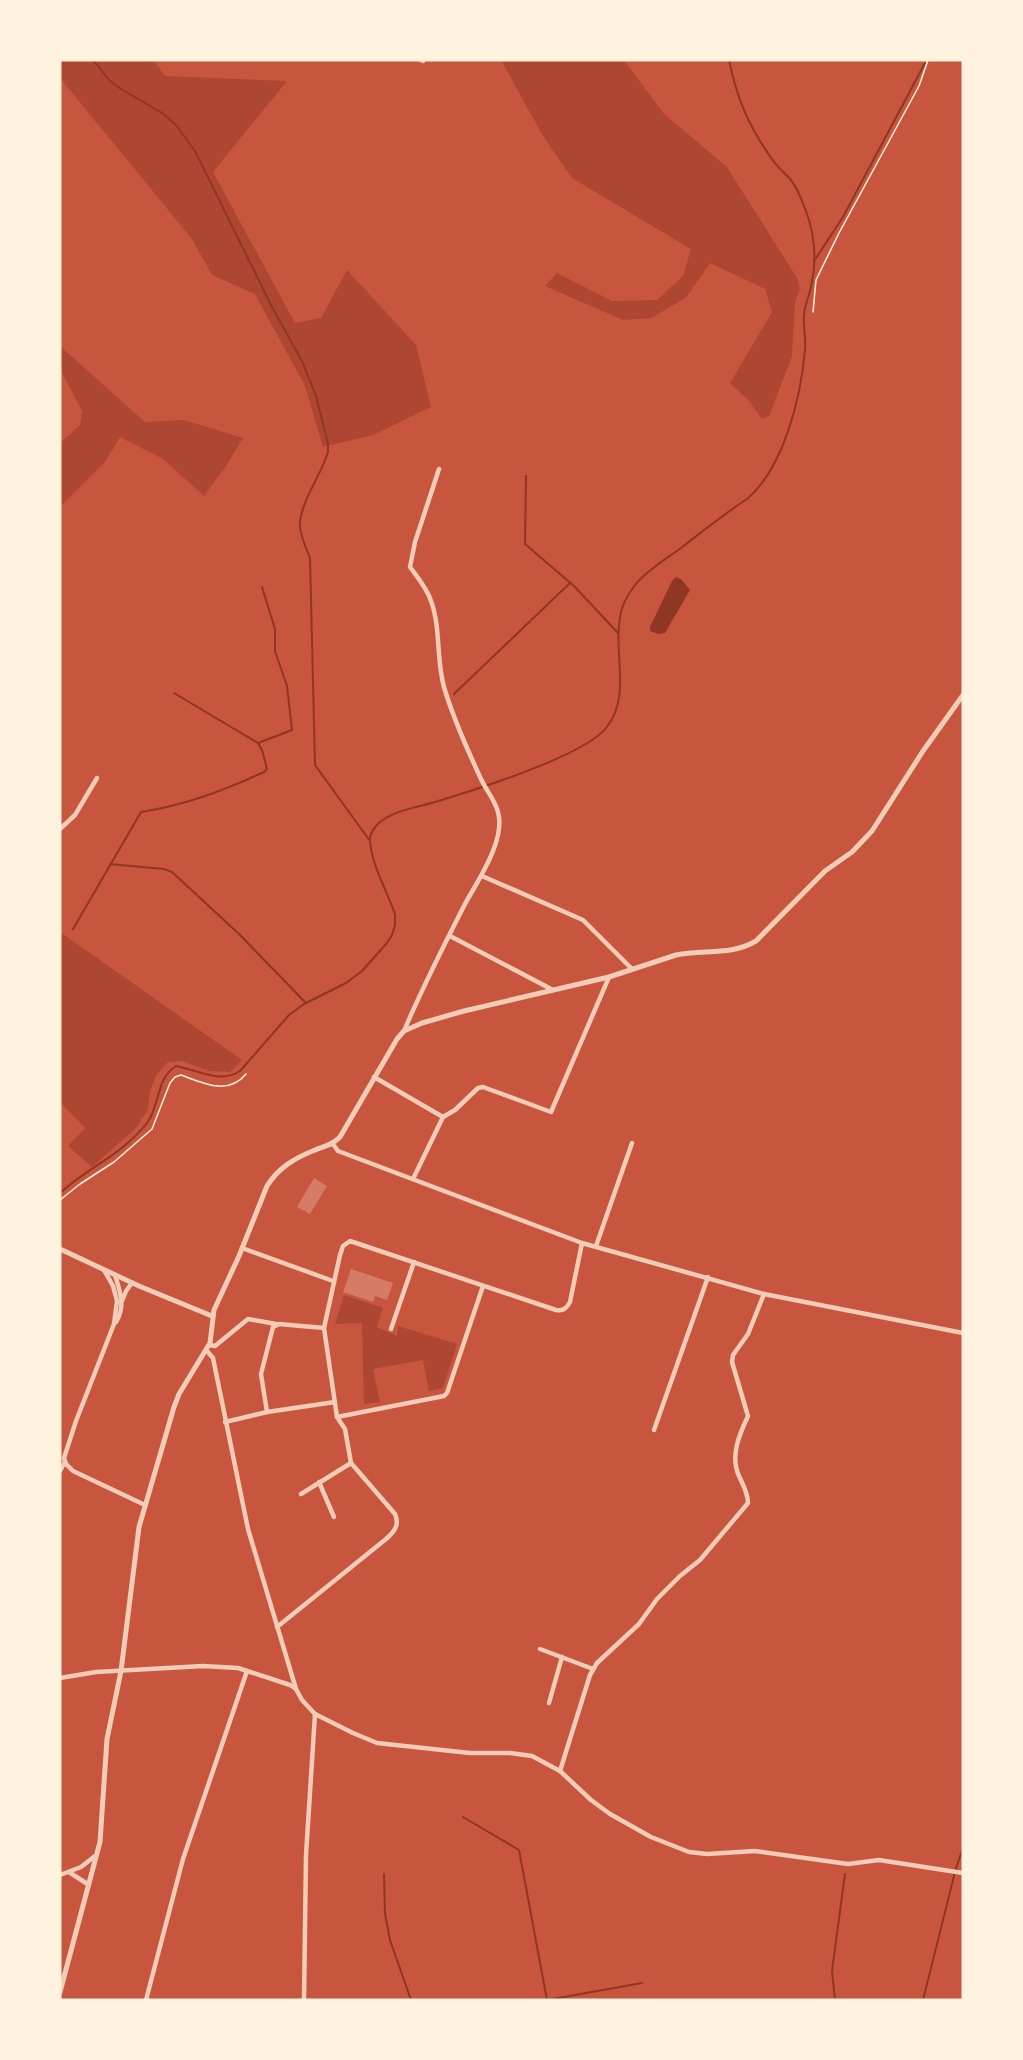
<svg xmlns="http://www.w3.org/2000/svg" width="1023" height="2060" viewBox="0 0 1023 2060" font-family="Jost,sans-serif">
  <rect width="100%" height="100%" fill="#c8553d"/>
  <g fill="#ae4732">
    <polygon points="60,60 154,60 165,76 287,81 213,172 295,323 321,318 347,270 416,345 431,407 373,435 323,447 305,386 255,294 212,275 192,239 60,78"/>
    <polygon points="501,60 624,60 664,114 727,167 797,278 800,289 795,302 792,356 769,416 762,419 749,401 730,383 772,312 765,289 710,263 686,298 651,318 623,320 545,286 557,273 612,301 657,300 683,276 691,249 572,178 543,136"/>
    <polygon points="60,346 145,422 184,420 243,438 226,466 204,496 163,459 120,437 105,462 60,507 60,443 80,425 82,411 60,369"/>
    <polygon points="60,932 242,1060 230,1072 209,1071 182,1061 168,1062 157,1074 150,1091 148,1109 136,1128 92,1167 68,1146 85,1128 60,1102"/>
    <polygon points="344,1295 383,1308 377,1327 397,1336 398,1326 457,1344 443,1388 429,1391 423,1360 373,1369 380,1402 364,1404 362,1323 335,1324"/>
  </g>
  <polygon fill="#8f3625" points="676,577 681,579 690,590 665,633 658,634 650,631 650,627 672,581"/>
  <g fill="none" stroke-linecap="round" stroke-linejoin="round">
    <g stroke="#8f3625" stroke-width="2">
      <path d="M93,60L109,80L121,89L162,113L176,125L195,151L272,307L302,361L316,396L328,444V452C322,474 299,503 300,527C301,538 306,548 310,558L315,765L370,841"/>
      <polyline points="814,261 843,217 925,63"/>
      <polyline points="526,476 525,544 574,586 618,633"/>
      <polyline points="454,694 570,583"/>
      <polyline points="258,743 292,730 287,686 275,651 275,629 262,587"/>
      <polyline points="110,864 164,869 172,872 239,934 305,1002"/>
      <path d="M73,929L141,812C186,805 222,791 264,772L267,769L262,750L258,743L174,693"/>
      <path d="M60,1193C89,1166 120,1157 147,1123C160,1106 156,1078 176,1066C197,1070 221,1084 240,1071L289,1015L304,1004L346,983L362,971L387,943L392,935L395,925V914C387,891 372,866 370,841C369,834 375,826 380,822C395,810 418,807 435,802C472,791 584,756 606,728C632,696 613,655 620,618C621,606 628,594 635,585C647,570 666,559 681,548C703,531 724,514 747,499C784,468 801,396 805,350C806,338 803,326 804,314C805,305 809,296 811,287C817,262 815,236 806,211C802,201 798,188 790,179C784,172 777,167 772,159C749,127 737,99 729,60"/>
      <polyline points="463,1817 519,1850 547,2000"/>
      <polyline points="384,1874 385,1914 390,1940 411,2000"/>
      <polyline points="547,2000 642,1983"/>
      <polyline points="835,2000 832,1971 845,1874"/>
      <polyline points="923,2000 956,1868 963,1848"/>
    </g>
  </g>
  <g fill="#d67c66">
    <polygon points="314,1178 327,1186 310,1214 297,1207"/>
    <polygon points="351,1269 393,1283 387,1300 375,1296 373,1302 343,1292"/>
  </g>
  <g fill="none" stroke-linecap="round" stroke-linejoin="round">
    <g stroke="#fff3e0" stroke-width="1.5">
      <polyline points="813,312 816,280 839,233 919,86 928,60"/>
      <path d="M60,1200L80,1184L114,1162L152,1129L170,1083L175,1077L181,1075C203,1083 228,1096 246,1074"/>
    </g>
    <g stroke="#f1ccb7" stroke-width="4.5">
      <polyline points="421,60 423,61"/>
      <polyline points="60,829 75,815 97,778"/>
      <polyline points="482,876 583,920 632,969"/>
      <polyline points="450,936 553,990"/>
      <path d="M404,1031C422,988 444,945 465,904C478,880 506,840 498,812C495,800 486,790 481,779C467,749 453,718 444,687C436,659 441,628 431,601C427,588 418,578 410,567L415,542L439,469"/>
      <polyline points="374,1077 443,1117 455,1110 478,1088 483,1087 551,1112 609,977"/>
      <polyline points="333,1144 338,1151 582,1243 764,1294 963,1333"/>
      <polyline points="413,1179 443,1117"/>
      <polyline points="596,1246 632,1143"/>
      <polyline points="242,1248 333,1281"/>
      <polyline points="104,1270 113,1286 117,1301 114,1324 76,1421 64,1458 66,1464 73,1471 145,1505"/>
      <path d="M115,1275C120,1292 126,1306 116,1322"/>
      <path d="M483,1286L447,1393L444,1396L337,1417L324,1328L340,1255L343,1246L350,1241L556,1310C563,1311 566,1309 570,1302L582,1243"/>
      <polyline points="122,1301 126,1291 132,1283"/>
      <polyline points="391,1329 414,1262"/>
      <polyline points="209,1345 215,1346 248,1319 276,1324"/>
      <polyline points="207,1351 213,1358 248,1529 296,1689 302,1700 315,1714 353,1733 377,1743 470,1753 510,1753 532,1756 560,1771 591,1800 610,1814 651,1837 689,1852 707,1854 755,1851 848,1864 879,1860 963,1873"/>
      <polyline points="267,1412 261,1374 273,1327 279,1324 324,1328"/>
      <polyline points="225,1422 267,1412 335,1402"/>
      <polyline points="654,1430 708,1277"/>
      <polyline points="60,1471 65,1462"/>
      <polyline points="319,1482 334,1517"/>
      <polyline points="301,1494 351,1463"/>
      <path d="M277,1627L386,1539C394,1532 400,1525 395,1514L351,1463L345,1429L337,1417"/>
      <polyline points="540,1649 593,1669"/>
      <polyline points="60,1678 96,1672 203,1666 238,1668 290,1685 296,1689"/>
      <polyline points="549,1703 562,1657"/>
      <path d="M560,1771L590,1675L597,1663L639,1624L657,1599L680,1576L700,1560L748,1503C748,1493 743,1485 739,1476C730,1456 739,1435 748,1416L732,1362L733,1355L748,1334L764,1294"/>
      <polyline points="69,1872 89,1885"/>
      <polyline points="60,1875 81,1867 95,1856"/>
      <polyline points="146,2000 183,1859 247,1671"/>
      <polyline points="304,2000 306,1855 315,1714"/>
    </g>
    <g stroke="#f1ccb7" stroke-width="5">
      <polyline points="60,1249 139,1286 212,1316"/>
      <path d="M60,1992L100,1842L107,1739L121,1671L139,1527L174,1407L179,1394L210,1343L214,1310L239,1256L267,1186C279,1167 295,1158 315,1150C325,1146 332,1145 340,1137L397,1039L404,1031L422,1023L464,1011L609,977L676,955C703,949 731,956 756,941L825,871L852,852L872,831L923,751L963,695"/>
    </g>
  </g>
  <rect width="1023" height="2060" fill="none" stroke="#fff3e0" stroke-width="123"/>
</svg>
